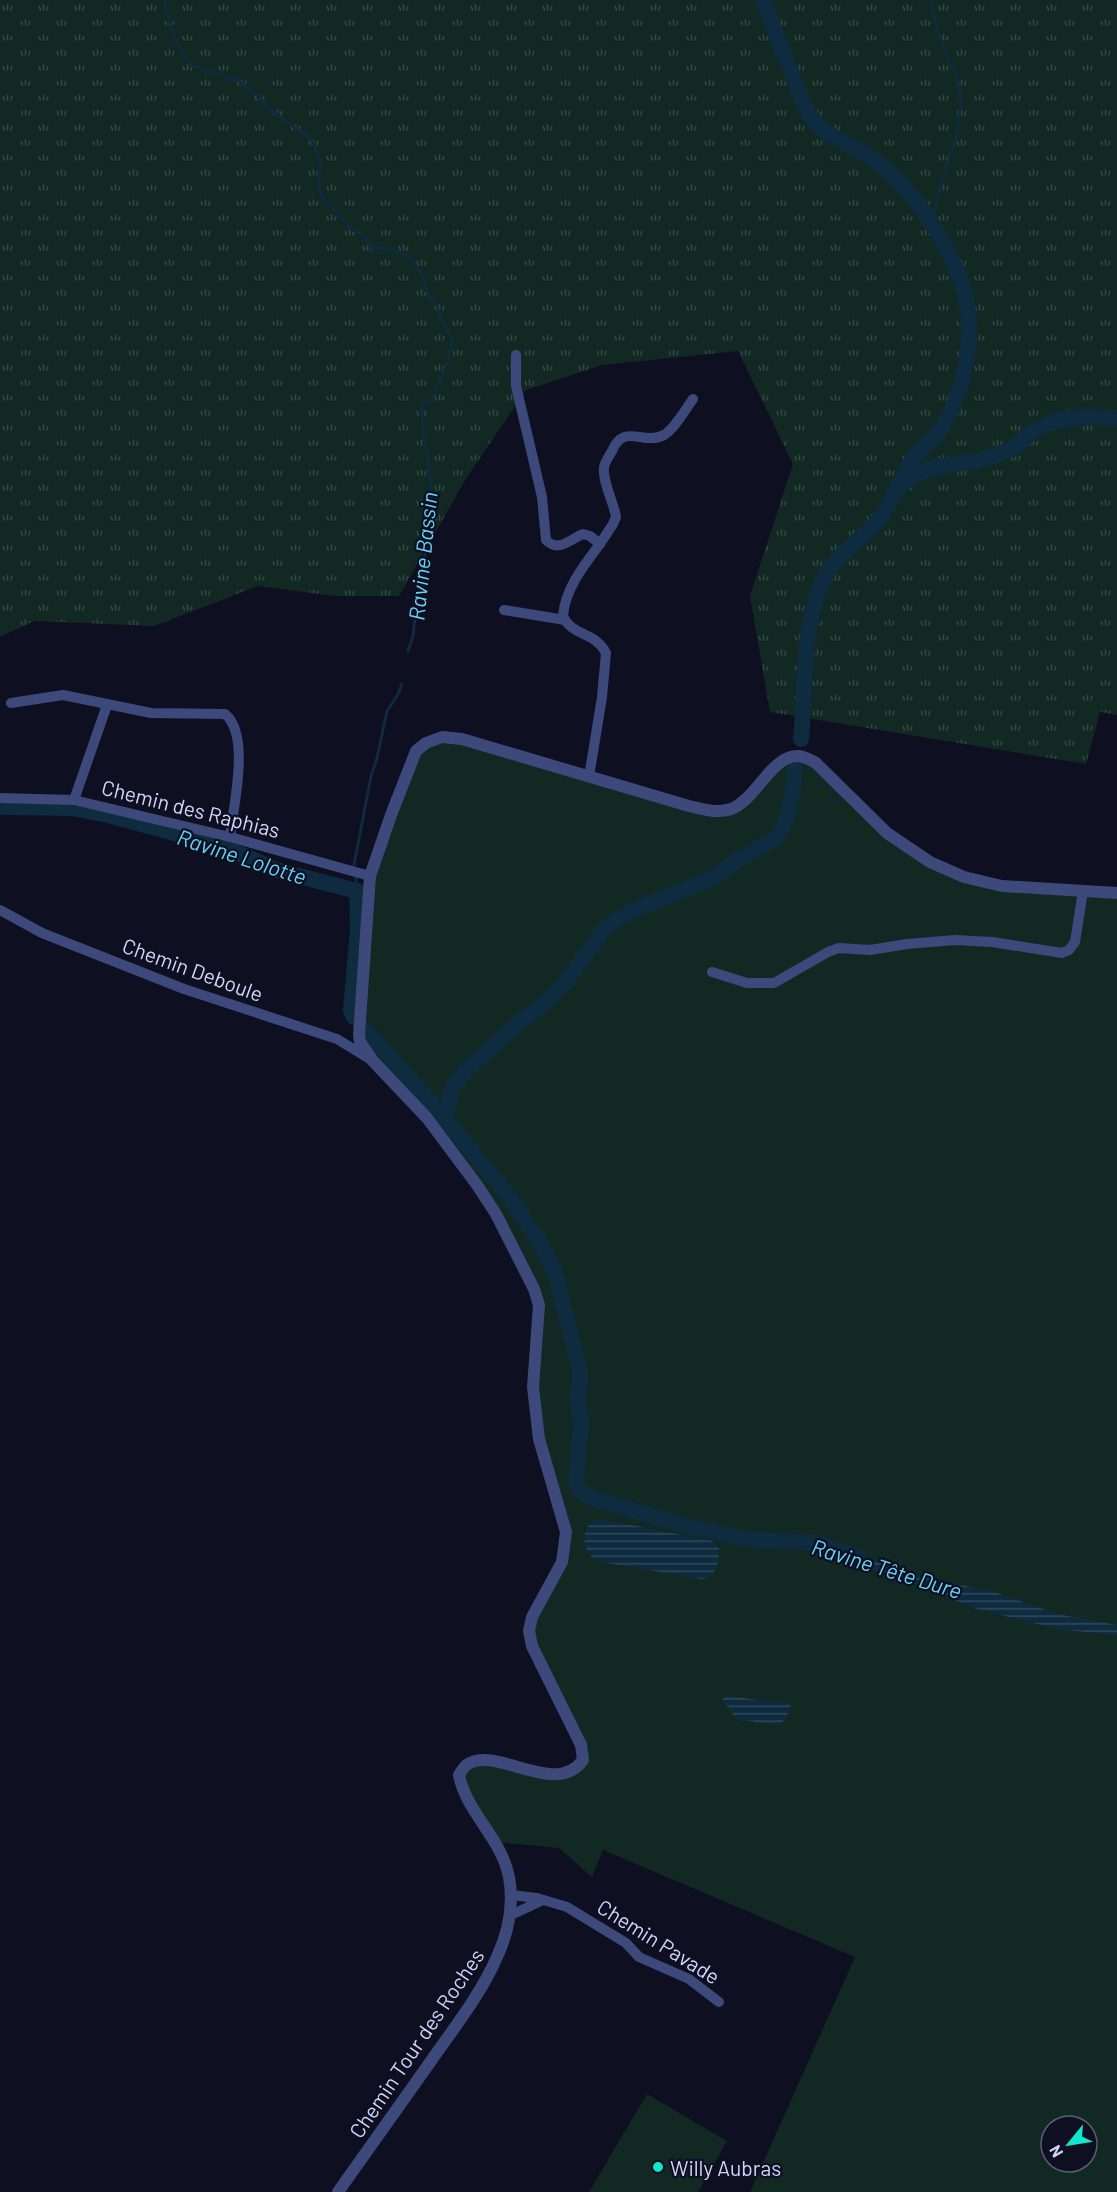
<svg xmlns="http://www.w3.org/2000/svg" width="1117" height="2192" viewBox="0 0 1117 2192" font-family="Barlow,sans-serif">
  <defs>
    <pattern id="grass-tufts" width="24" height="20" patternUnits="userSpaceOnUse" patternTransform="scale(1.5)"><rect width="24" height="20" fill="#122923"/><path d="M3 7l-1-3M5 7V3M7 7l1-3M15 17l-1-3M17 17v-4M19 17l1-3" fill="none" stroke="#334744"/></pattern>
    <pattern id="water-rules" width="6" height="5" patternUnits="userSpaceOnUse" patternTransform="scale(1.5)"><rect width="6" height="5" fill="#0f2b3f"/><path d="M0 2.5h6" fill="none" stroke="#31495c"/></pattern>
  </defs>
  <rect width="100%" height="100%" fill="#0e0f20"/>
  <polygon fill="url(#grass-tufts)" points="0,0 1117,0 1117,715 1100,712 1086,764 770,712 750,596 793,464 738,351 602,365 526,390 467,477 399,596 335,596 258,586 154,626 34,621 0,637"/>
  <g fill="#122923" fill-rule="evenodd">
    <path d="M442,737L689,806L731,809L777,765L803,757L887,833L964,877L1117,893V2192H750L855,1957L603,1850L592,1877L559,1848L493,1842L461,1787L468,1764L555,1774L583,1760L529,1631L562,1562L565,1532L533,1387L539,1305L496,1214L359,1035L370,876L416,751ZM1051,2126H1087V2162H1051Z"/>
    <polygon points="647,2094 727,2141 698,2192 589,2192"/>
  </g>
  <g fill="url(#water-rules)">
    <path d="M595,1520H606L712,1541L719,1548C720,1560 716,1578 702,1579L596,1561C583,1551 579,1529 595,1520Z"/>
    <polygon points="843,1547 859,1555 934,1580 992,1591 1057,1614 1117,1625 1117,1635 1057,1629 974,1608 897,1576 854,1564 846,1560 837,1549"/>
    <path d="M727,1696L791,1704C785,1732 772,1725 751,1721C747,1720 741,1721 737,1719C735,1718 727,1705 723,1701V1698Z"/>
  </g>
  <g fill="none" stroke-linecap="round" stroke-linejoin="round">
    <g stroke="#0f2b3f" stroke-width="3">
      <path d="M164,0L176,42L190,65L239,81L258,96L271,110L292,126L310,137L321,162L318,180L322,197L352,229L366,237L370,248H389L411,258L423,278L428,295L436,303L441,319L452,339L448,361L433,397L422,405C420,436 432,466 431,498C430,545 417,590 413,636L408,651"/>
      <polyline points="931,0 940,39 959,83 961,101 956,138 940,186 932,224"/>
      <polyline points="354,865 371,776 377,758 387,711 397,696 402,684"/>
      <polyline points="356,878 357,891"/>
    </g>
    <g stroke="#0f2b3f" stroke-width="16">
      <path d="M763,0C773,28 785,56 796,85C801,97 805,111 814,121C829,138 853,145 871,158C912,186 940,231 959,276C979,323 967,387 941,429C934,440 921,447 913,459C900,479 892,503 877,522C860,542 833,557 822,582C801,630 806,687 801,739"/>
      <polyline points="900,486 920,472 937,467 980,460 1011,450 1033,431 1054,421 1081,417 1117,418"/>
      <polyline points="1,804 4,807 72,808 108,815 211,843 248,857 276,870 357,891 358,929 351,1010 354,1017"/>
      <polyline points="366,1030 443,1116 511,1199 539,1241 555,1272 580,1372 580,1384 577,1394 581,1423 576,1482 580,1490 591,1498 690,1527 748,1539 819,1543 857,1557"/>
      <polyline points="443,1116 448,1107 452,1088 466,1070 521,1021 544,1004 565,983 603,931 616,920 632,911 713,878 738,860 776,838 781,832 787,816 792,797 796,764"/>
    </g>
    <g stroke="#3d487b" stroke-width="10">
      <path d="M516,355V386L542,497L546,540C559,553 570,539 583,534L590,536L600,544C584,565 565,589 563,616C571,636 596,632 606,653L602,697L589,777"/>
      <path d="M600,544L613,524L616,517C614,503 602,481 604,467C605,462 609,456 612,451C624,422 643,446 664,435C675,428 685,410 693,399"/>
      <polyline points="504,610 565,620"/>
      <path d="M11,703L63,695L151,713L225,714C251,735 233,807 230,837"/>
      <polyline points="0,798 74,800 230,837 370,876"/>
      <polyline points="74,800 107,705"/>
      <polyline points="0,910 42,933 184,989 337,1039 373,1061"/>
      <polyline points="712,972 747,983 774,983 828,952 839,948 870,950 907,944 955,940 992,942 1062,953 1069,950 1075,942 1083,891"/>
      <polyline points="511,1895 537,1898 567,1907 626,1943 639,1957 689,1979 719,2002"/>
      <polyline points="511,1915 543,1900"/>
    </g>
    <path stroke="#3d487b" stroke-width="12" d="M338,2192C369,2149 400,2105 431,2061C454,2028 481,1994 497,1957C509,1931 514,1905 509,1877C502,1839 466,1812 459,1775C461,1772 464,1766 468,1764C498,1746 556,1798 583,1760L581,1745L532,1646L529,1631L532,1617L562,1562L566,1532L539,1439L533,1387L539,1305L534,1289L496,1214L477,1185L427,1118L373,1061L360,1042L359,1035L370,876L391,815L416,751L426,743L442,737L462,739L689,806C703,809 717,814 731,809C756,800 772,754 799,756C805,757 811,760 816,763L887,833L930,862L964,877L1002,886L1117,893"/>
  </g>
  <circle fill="#10e8cd" stroke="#0e0f20" stroke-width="2" cx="658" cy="2167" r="6"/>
  <g text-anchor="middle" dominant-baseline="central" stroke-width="4.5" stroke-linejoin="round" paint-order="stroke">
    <g font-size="21" fill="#d0d5fc" stroke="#0e0f20">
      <text transform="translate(191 808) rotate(14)">Chemin des Raphias</text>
      <text transform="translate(193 969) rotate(20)">Chemin Deboule</text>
      <text transform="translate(659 1941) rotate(32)">Chemin Pavade</text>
      <text transform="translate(416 2043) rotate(-56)">Chemin Tour des Roches</text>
    </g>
    <g font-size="21" fill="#d0d5fc" stroke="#0e0f20" text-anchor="start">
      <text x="670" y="2167">Willy Aubras</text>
    </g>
    <g font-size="22" font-style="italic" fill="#66d2f4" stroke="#0e0f20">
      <text transform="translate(422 556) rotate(-84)">Ravine Bassin</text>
      <text transform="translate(242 856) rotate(18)">Ravine Lolotte</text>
      <text transform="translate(887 1568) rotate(17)">Ravine Tête Dure</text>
    </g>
  </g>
  <g transform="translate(1069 2144) rotate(240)"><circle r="28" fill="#0e0f20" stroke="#5c5e78" stroke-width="1.5"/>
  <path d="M0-4.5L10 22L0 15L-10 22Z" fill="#10e8cd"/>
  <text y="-9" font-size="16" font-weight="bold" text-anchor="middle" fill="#d0d5fc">N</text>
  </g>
</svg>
